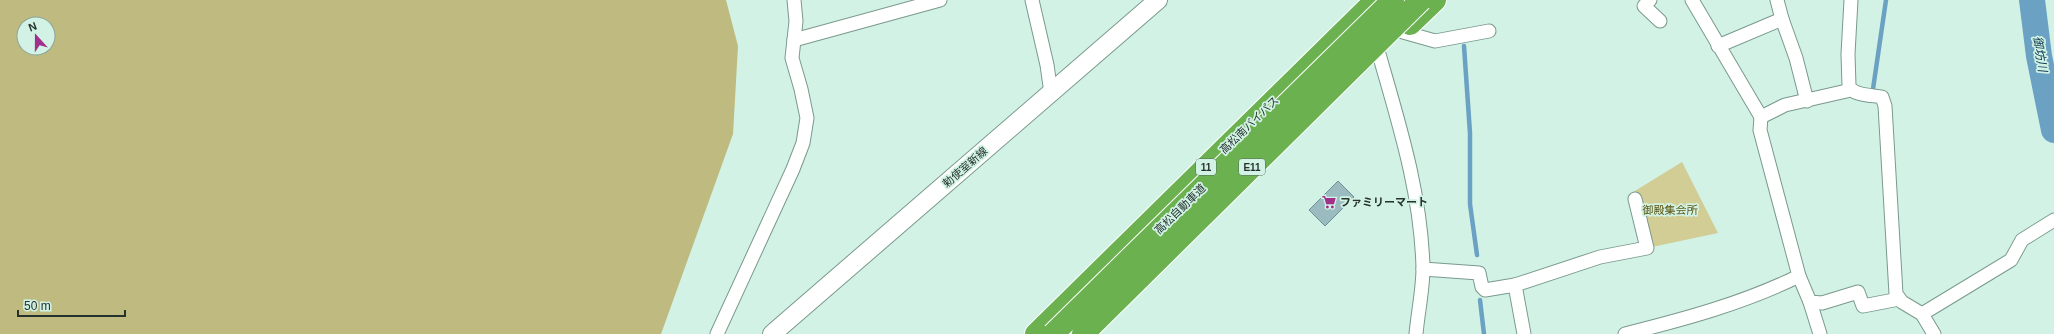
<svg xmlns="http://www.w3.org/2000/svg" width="2054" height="334" viewBox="0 0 2054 334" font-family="Arial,'Noto Sans JP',sans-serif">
  <rect width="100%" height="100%" fill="#d1f2e5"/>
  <polygon fill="#d1cd94" points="1682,162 1718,233 1647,248 1635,199 1630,194"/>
  <path fill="#beba80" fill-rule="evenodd" d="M0,0H726L738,46L733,134L661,334H0ZM24,24H48V48H24Z"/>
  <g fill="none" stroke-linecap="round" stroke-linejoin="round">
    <g stroke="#6ba1c3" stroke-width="4.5">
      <polyline points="1464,46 1470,133 1470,204 1477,255"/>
      <polyline points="1873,89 1886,0"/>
      <polyline points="1480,300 1484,334"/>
    </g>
    <polyline stroke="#6ba1c3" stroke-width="26" points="2032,0 2039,56 2054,130"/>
  </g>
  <polygon fill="#9abcc0" stroke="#6d8f92" points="1338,181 1354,197 1325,226 1309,210"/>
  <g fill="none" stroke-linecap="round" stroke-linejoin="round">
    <defs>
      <g id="street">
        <polyline points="1032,0 1047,65 1051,93"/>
        <polyline points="1650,0 1644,6 1660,21"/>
        <polyline points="1692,0 1761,117 1785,105 1851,90"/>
        <path d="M1851,0L1848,54L1849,86C1853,96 1872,95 1882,97L1885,106L1896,294L1902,302L1922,314L1934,334"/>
        <polyline points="1782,19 1796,58 1807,101"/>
        <polyline points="1403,32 1435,41 1489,31"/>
        <polyline points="794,40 940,0"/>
        <path d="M1375,40C1396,115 1421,188 1423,268C1423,289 1418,312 1416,334"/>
        <polyline points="1718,46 1782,19 1777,0"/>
        <polyline points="1423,269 1479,273 1482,287 1485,290 1515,285 1524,334"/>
        <polyline points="1799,276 1810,302 1822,303 1858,292 1863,306 1899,299"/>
        <polyline points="1515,285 1600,257 1647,248 1635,199"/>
        <polyline points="1810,302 1820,334"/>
        <polyline points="1922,314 2011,260 2022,240 2054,220"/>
        <polyline points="717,334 793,169 803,143 807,118 801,89 792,58 796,21 794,0"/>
        <path d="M1625,334C1685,319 1744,303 1799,276L1760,130L1761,117"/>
      </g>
      <polyline id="secondary" points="772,334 1158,0"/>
      <g id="highway">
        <polyline points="1410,24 1435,0"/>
        <polyline points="1036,334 1376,0"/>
      </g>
    </defs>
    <use href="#street" stroke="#7b998e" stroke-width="15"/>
    <use href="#secondary" stroke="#7b998e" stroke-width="20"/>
    <use href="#highway" stroke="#fff" stroke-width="24"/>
    <use href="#street" stroke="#fff" stroke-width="13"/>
    <use href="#secondary" stroke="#fff" stroke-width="18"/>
    <use href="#highway" stroke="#6cb14f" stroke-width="22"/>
    <defs>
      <g id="highway-bridge">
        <polyline points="1053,334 1393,0"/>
        <polyline points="1083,334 1421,0"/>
      </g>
    </defs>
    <use href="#highway-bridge" stroke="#fff" stroke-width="24" stroke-linecap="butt"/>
    <use href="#highway-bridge" stroke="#6cb14f" stroke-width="22"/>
  </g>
  <defs>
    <symbol id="supermarket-bare" viewBox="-9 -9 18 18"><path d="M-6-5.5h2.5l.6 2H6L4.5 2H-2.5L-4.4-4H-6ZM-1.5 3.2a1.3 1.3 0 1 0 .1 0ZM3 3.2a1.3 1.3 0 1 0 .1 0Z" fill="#a12f8b" stroke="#d1f2e5" stroke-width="2.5" paint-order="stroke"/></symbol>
  </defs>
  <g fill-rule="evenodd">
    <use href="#supermarket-bare" x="1319" y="192" width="20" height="20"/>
  </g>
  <g text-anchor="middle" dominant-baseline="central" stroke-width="3.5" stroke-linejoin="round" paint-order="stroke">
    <g fill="#d1f2e5" stroke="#596c64" stroke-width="1">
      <rect x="1196" y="159" width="20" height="16" rx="3"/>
      <rect x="1239" y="159" width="26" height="16" rx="3"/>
    </g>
    <g font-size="10" font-weight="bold" fill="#25322d">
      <text x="1206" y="167">11</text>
      <text x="1252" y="167">E11</text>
    </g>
    <g font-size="11" fill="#25322d" stroke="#d1f2e5">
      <text transform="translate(1249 125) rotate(-44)">高松南バイパス</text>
      <text transform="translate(965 167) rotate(-41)">勅使室新線</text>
      <text transform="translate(1180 209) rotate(-44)">高松自動車道</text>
    </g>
    <g font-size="11" font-weight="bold" fill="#25322d" stroke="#d1f2e5" text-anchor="start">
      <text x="1340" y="202">ファミリーマート</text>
    </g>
    <g font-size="11" fill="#5c5612" stroke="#d1f2e5">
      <text x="1670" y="210">御殿集会所</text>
    </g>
    <g font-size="12" font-style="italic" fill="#0a3850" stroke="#d1f2e5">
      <text transform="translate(2040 54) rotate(81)">御坊川</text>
    </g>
  </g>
  <g transform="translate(36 36) rotate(339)"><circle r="19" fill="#d1f2e5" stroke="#8ca59b"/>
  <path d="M0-3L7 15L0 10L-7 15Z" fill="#a12f8b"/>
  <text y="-6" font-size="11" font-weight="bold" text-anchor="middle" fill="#25322d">N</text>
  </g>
  <path d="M18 310v6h107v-6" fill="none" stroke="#25322d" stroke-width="2"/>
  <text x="24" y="310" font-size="12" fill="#25322d" stroke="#d1f2e5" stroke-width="3" paint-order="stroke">50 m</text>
</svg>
